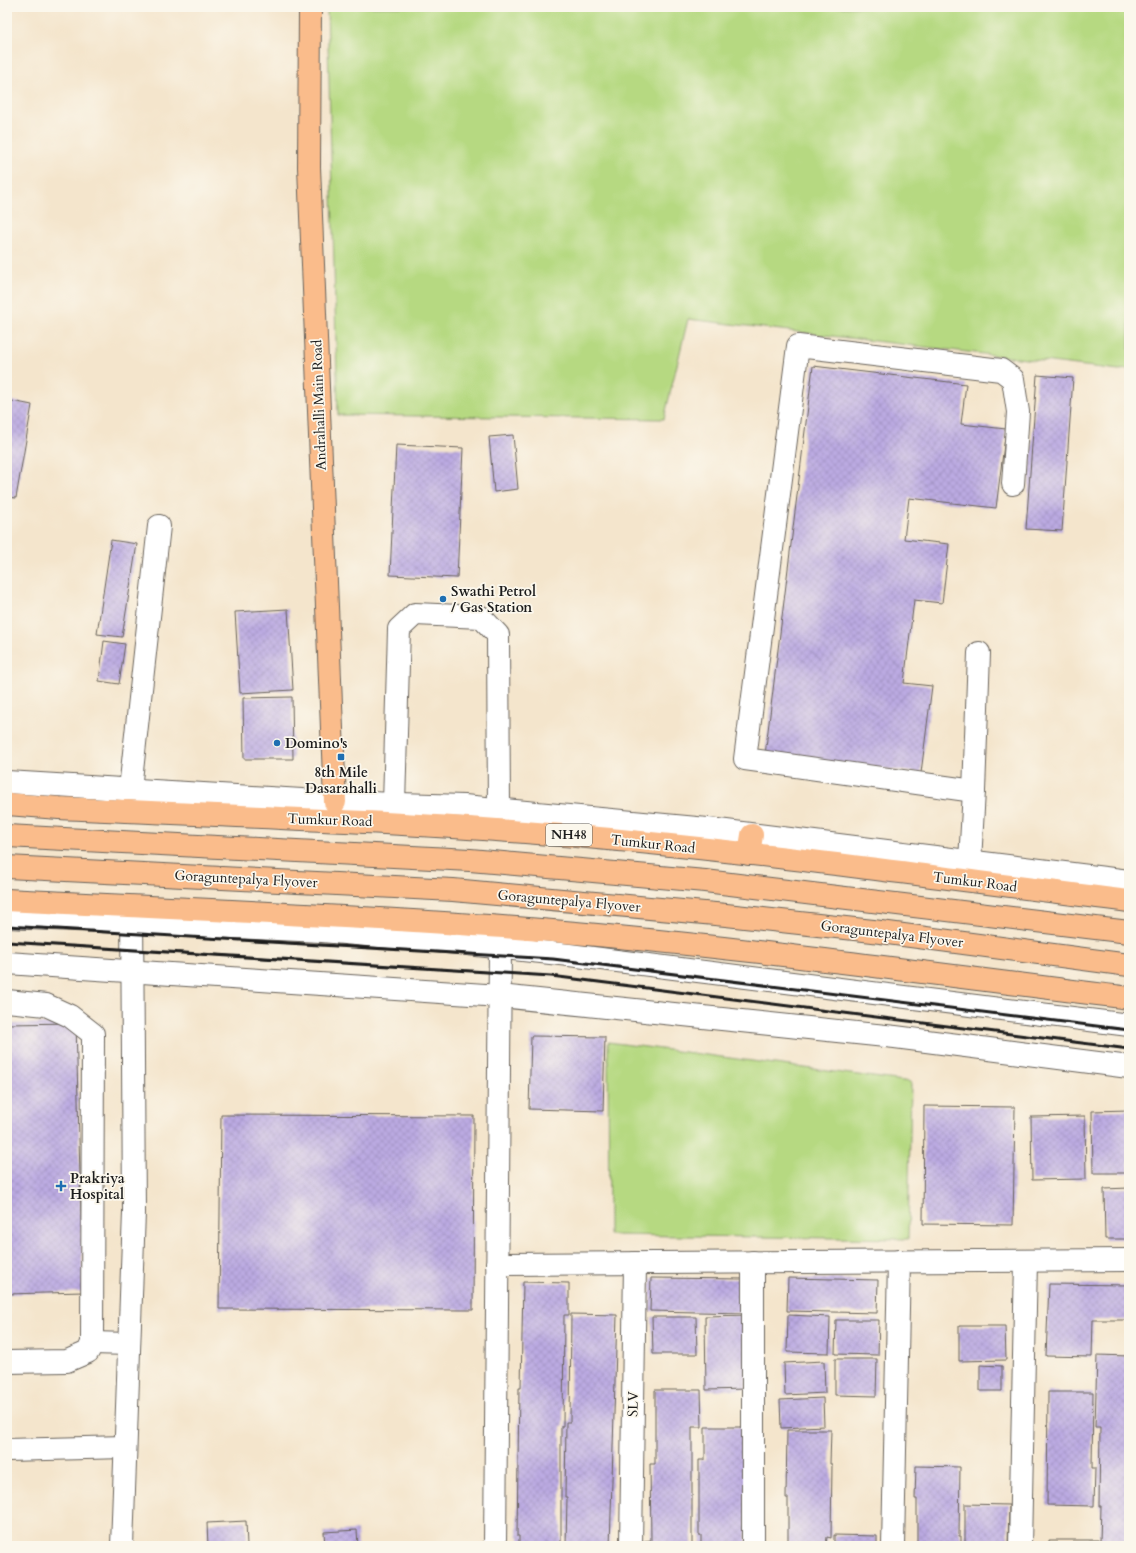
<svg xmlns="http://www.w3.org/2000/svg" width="1136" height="1553" viewBox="0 0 1136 1553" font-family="Cardo,serif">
  <defs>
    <pattern id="building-cross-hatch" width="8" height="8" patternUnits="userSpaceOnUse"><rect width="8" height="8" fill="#bbaae2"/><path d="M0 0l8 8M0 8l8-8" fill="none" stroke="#a092c1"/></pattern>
  </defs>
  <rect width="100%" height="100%" fill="#fbf7ec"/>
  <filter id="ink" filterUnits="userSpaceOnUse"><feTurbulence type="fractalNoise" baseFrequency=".025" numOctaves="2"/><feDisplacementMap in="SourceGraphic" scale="8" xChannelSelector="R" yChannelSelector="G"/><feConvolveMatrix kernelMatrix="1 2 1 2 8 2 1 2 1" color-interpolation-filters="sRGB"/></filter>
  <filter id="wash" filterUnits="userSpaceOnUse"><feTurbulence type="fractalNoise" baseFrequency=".012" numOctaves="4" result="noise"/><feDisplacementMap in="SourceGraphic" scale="16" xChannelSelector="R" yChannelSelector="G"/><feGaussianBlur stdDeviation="0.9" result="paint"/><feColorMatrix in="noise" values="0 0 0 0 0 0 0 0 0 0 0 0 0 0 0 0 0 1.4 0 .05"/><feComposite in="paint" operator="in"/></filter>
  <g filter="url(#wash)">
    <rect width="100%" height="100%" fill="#f4e5cc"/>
    <g fill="#b6d981" stroke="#697a4e">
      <polygon points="327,7 1129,7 1129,369 1119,370 688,319 664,419 338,415"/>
      <polygon points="608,1042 911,1082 908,1239 609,1235"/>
    </g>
    <g id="blocks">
      <g fill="url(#building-cross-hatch)">
        <polygon points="813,366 966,384 961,424 1006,429 996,508 909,498 904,539 949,544 942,603 914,600 904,683 932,686 921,773 765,755"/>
        <polygon points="1037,375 1073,378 1062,531 1026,529"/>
        <polygon points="7,400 32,405 16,498 7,497"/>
        <polygon points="513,435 518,489 494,492 489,437"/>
        <polygon points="396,445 463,448 457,578 390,575"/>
        <polygon points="111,540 137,544 122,637 97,634"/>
        <polygon points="288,609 293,690 240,693 235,612"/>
        <polygon points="104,641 125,644 119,684 99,681"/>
        <polygon points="292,697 293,759 244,759 243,698"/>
        <polygon points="76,1023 83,1292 7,1294 7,1024"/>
        <polygon points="531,1036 605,1037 603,1111 529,1109"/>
        <polygon points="924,1106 1015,1107 1013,1225 923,1224"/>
        <polygon points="1129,1110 1129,1173 1093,1173 1092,1111"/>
        <polygon points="221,1115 474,1116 473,1310 219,1309"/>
        <polygon points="1085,1116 1086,1179 1032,1180 1031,1117"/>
        <polygon points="1129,1188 1129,1239 1105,1239 1104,1189"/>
        <polygon points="651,1278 747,1279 746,1313 650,1311"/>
        <polygon points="788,1278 878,1280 877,1313 787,1311"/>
        <polygon points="523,1282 569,1283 569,1315 564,1315 563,1426 561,1426 561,1546 519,1546 519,1536 517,1536 519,1388 521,1388"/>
        <polygon points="1049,1284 1129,1285 1129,1320 1093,1320 1092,1357 1046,1356"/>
        <polygon points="571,1314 617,1315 610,1546 566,1546 567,1497 565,1497 566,1422 570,1422"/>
        <polygon points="749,1315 746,1389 706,1390 705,1316"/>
        <polygon points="788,1315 830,1317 829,1353 787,1352"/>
        <polygon points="652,1317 696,1317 697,1354 653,1354"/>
        <polygon points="836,1320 879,1320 878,1355 835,1354"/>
        <polygon points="959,1326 1005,1326 1006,1360 959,1361"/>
        <polygon points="1097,1355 1129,1356 1129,1546 1049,1546 1049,1540 1098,1540 1100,1542 1101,1506 1099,1506 1100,1427 1095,1427"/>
        <polygon points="835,1359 877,1359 876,1396 835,1395"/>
        <polygon points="824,1361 825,1393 785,1395 784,1363"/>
        <polygon points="980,1365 1002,1366 1002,1391 980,1391"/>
        <polygon points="655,1390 701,1390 702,1427 692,1427 692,1546 644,1546 644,1541 651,1540 650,1464 655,1464"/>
        <polygon points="1048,1392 1093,1392 1092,1468 1095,1468 1094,1506 1047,1505"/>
        <polygon points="823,1398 824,1426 781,1428 780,1400"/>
        <polygon points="705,1427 747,1427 746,1546 701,1546 701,1535 699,1535 699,1460 705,1460"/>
        <polygon points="787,1430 831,1430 830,1464 832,1464 831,1538 827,1537 826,1546 788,1546 788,1498 786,1498"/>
        <polygon points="916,1466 960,1467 959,1536 961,1536 961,1546 917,1546 917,1499 915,1499"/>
        <polygon points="965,1504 1009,1505 1008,1546 965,1546"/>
        <polygon points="246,1521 247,1546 208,1546 207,1523"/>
        <polygon points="357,1530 358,1546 325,1546 324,1532"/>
        <polygon points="834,1535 877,1536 877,1546 834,1546"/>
      </g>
    </g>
  </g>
  <g filter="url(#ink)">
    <use href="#blocks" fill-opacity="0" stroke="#68625a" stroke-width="1"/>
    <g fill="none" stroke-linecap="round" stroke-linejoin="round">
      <defs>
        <g id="minor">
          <polyline points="7,782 335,802 464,806 718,830 1129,881"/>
          <polyline points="130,789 159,526"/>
          <polyline points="974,791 745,759 798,346 1001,370 1013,379 1018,412 1013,484"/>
          <polyline points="394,804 399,629 415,614 481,617 498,635 499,810"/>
          <polyline points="970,861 974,791 979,653"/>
          <polyline points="7,917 322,931 458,943 569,955 1129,1025"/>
          <polyline points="7,963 500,996 895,1037 1129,1067"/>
          <polyline points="7,1001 46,1005 70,1016 93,1034 92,1343 88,1352 67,1361 7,1362"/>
          <polyline points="497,1264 1129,1260"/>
          <polyline points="92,1343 129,1344"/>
          <polyline points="7,1450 125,1447"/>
          <polyline points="122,1546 134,1212 132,907"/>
          <polyline points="495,1546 500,947"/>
          <polyline points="631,1546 635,1263"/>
          <polyline points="753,1546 753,1262"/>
          <polyline points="893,1546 899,1261"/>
          <polyline points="1020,1546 1026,1261"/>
        </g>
        <polyline id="major" points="310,7 309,167 335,802"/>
        <g id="highway">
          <path d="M7,804L59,808C235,816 411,822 587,837C768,853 949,879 1129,901"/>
          <polyline points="7,836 470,860 705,881 1129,932"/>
          <polyline points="749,854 752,835"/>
          <polyline points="7,867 453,890 726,915 873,931 1129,965"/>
          <path d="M7,900C177,909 347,915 516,928C721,944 925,973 1129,998"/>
        </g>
      </defs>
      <use href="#minor" stroke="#68625a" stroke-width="24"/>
      <use href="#major" stroke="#68625a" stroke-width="24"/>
      <use href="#highway" stroke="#68625a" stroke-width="24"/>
      <use href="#minor" stroke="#fff" stroke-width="22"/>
      <use href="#major" stroke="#fabc8b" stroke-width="22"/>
      <use href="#highway" stroke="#fabc8b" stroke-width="22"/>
      <g stroke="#1c1c1c" stroke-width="3">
        <polyline points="7,926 553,959 1129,1030"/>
        <polyline points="7,942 551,976 1129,1049"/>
      </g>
    </g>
  </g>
  <g fill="#1f6fb2" stroke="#fbf7ec" stroke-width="1.5">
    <circle cx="443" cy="599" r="4"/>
    <circle cx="277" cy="743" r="4"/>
    <rect x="337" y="753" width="8" height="8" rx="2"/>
    <path d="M59 1180h4v4h4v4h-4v4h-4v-4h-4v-4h4z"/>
  </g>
  <g text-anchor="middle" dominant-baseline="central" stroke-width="3.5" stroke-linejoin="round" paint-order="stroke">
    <rect fill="#fbf7ec" stroke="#5f5e5a" stroke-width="1" x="546" y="824" width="46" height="22" rx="3"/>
    <g font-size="13" font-weight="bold" fill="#1c1c1c">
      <text x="569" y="835">NH48</text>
    </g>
    <g font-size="14" fill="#1c1c1c" stroke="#fbf7ec">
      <text transform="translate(319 405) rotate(-92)">Andrahalli Main Road</text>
      <text transform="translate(330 820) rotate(2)">Tumkur Road</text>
      <text transform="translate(653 844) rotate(6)">Tumkur Road</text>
      <text transform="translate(246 879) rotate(3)">Goraguntepalya Flyover</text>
      <text transform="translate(975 882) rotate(7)">Tumkur Road</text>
      <text transform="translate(569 901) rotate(5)">Goraguntepalya Flyover</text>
      <text transform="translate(892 934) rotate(7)">Goraguntepalya Flyover</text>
      <text transform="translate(633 1404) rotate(-89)">SLV</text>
    </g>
    <g font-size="14" font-weight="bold" fill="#1c1c1c" stroke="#fbf7ec" text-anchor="start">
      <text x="451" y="591">Swathi Petrol<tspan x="451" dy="16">/ Gas Station</tspan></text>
      <text x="285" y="743">Domino's</text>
      <text x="341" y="772" text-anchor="middle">8th Mile<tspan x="341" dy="16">Dasarahalli</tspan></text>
      <text x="70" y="1178">Prakriya<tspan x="70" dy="16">Hospital</tspan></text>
    </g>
  </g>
  <rect width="1136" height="1553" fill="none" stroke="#fbf7ec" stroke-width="24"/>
</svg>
